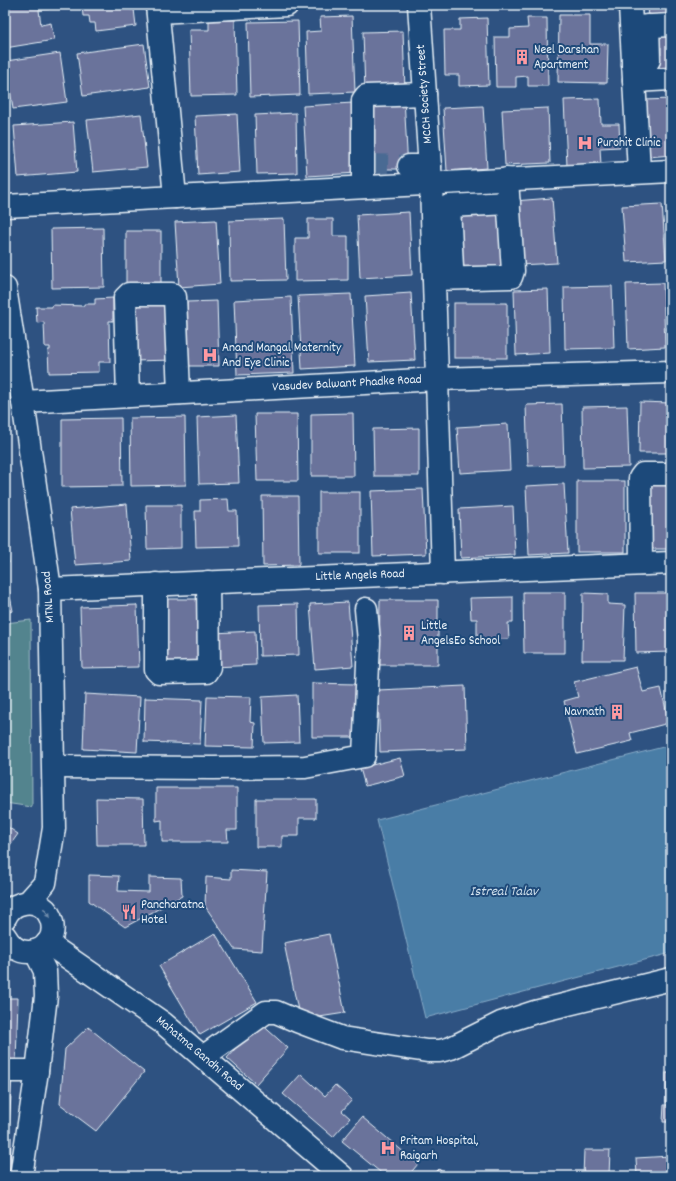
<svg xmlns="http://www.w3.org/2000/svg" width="676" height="1181" viewBox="0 0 676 1181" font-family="Dekko,sans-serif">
  <rect width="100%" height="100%" fill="#2e5281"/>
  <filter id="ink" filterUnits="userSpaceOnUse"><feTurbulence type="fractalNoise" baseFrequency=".025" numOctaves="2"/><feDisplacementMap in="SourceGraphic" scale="8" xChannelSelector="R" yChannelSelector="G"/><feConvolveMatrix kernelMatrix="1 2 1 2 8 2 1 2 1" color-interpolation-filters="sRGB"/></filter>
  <g filter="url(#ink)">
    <polygon fill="#53848e" stroke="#9ebac3" points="31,620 32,807 5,803 5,623"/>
    <polygon fill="#487da6" stroke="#88abc7" points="671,745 671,953 425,1018 377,820"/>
    <g fill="#6a739b" stroke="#e8f1f8">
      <polygon points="5,5 48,5 49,9 39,10 41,25 51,23 54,40 5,48"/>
      <polygon points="82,5 131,5 131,10 134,9 136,26 96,31 95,23 90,23 89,16 83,16"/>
      <polygon points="648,5 671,5 671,17 649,19"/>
      <polygon points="559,15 590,15 590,44 608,44 607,83 558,82"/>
      <polygon points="352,16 355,92 308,94 306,32 321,31 320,17"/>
      <polygon points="487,18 489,85 459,86 459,75 445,75 444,30 460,30 460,19"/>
      <polygon points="527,18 547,18 548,86 528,86 528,76 516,77 516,87 496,87 495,37 510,37 510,29 528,28"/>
      <polygon points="235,20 237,95 191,96 189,30 209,30 209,21"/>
      <polygon points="298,21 300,95 250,97 248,22"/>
      <polygon points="671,29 671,72 653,72 653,55 661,55 661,47 652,47 653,30"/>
      <polygon points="403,31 405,91 365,92 363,32"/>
      <polygon points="144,44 150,87 83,96 77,53"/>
      <polygon points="60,53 67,102 13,109 6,61"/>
      <polygon points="404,98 408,169 367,169 366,100"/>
      <polygon points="600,99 601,124 619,124 620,147 600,148 601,165 567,166 564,100"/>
      <polygon points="671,99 671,155 648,157 645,100"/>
      <polygon points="353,103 357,173 307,176 303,106"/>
      <polygon points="483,106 487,168 447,171 443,108"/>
      <polygon points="548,108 550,163 505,165 502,110"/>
      <polygon points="296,113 297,173 257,174 255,115"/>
      <polygon points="141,114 147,167 93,172 87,120"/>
      <polygon points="237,114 240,172 198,175 195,116"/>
      <polygon points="73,122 77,172 18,177 14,126"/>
      <polygon points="552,198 557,263 519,265 514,201"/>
      <polygon points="662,204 666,260 626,262 622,206"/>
      <polygon points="499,211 502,273 456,275 453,213"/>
      <polygon points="409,212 412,275 360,278 357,215"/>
      <polygon points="284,219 286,280 230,281 229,221"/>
      <polygon points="308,219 333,219 333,236 348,236 348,280 295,281 295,238 308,238"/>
      <polygon points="216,220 220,284 179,287 175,222"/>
      <polygon points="103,228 104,287 52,288 51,229"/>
      <rect x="126" y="231" width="35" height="53"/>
      <polygon points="663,283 665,347 628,349 626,284"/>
      <polygon points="612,286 614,348 565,349 564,287"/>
      <polygon points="548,289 550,353 516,355 514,290"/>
      <polygon points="411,293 415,360 369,362 365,296"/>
      <polygon points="351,294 355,366 302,369 298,296"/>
      <polygon points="291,297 294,373 237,375 234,300"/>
      <polygon points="113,298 113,321 109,321 110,362 99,362 99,372 49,373 48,350 50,350 50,347 45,347 44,322 37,323 36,307 52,307 52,305 84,306 84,304 95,304 95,299"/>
      <polygon points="172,298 175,360 132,361 129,299"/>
      <polygon points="217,301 219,366 189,366 187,302"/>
      <rect x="454" y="303" width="53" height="55"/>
      <polygon points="640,402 671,403 671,453 639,453"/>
      <polygon points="562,404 564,465 528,466 526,405"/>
      <polygon points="627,406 629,467 583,468 582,407"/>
      <polygon points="353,413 354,476 311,476 311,414"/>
      <polygon points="255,414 297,414 298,481 257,481"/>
      <polygon points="236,415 239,483 199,484 197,417"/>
      <polygon points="185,417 186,485 131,486 130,418"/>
      <polygon points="121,418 122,486 62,487 62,419"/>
      <polygon points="508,424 510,470 460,473 457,427"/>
      <polygon points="419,428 419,476 374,476 373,429"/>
      <rect x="644" y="478" width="27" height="71"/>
      <rect x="577" y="481" width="48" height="71"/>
      <polygon points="564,484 568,553 529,555 526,486"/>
      <polygon points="423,489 426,554 373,556 371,491"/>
      <rect x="319" y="492" width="41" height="61"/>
      <polygon points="262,496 298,496 299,565 263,566"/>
      <polygon points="228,499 229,511 237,511 238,546 196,547 195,511 200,511 200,500"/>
      <polygon points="127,504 131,561 75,565 70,509"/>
      <polygon points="146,505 181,505 181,548 147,549"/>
      <polygon points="513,506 515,555 461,558 459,509"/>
      <polygon points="5,542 9,563 5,564"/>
      <polygon points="7,581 13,611 5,613 5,582"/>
      <polygon points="523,592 565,592 565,653 524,653"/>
      <polygon points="583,593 608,594 608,604 625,605 623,660 582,660"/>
      <polygon points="635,593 671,593 671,652 636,653"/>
      <polygon points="513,597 513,623 508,623 509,639 477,640 477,619 471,619 470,598"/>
      <polygon points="159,599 207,599 205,669 160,670"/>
      <polygon points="380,600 438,600 438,665 379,665"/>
      <polygon points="348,602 353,666 315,669 310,604"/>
      <polygon points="298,604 299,655 260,656 259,605"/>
      <polygon points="137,605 139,667 82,668 80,607"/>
      <polygon points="255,631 256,665 214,667 213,633"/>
      <polygon points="636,667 643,692 661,688 669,723 630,733 632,741 577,754 564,701 578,697 574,682"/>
      <polygon points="312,683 356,684 356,737 312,737"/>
      <polygon points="465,686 467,749 380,752 378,690"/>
      <polygon points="85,694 140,697 137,752 83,749"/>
      <polygon points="297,695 299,742 264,743 262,697"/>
      <polygon points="207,696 251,697 250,722 255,723 254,747 205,746"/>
      <polygon points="145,698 202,700 200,744 144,742"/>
      <polygon points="400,758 405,776 365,786 360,768"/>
      <polygon points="156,788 237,788 237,830 227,830 228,842 162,842 162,820 156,821"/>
      <polygon points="96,798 143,799 144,845 97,845"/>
      <polygon points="256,799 316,799 316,818 299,818 299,836 282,836 282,847 256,847"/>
      <polygon points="5,825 18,834 5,852"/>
      <polygon points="231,870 267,872 262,951 234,949 205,906 206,877 231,879"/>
      <polygon points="89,875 119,876 118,891 149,892 149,877 181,878 182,896 125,927 89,901"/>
      <polygon points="215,933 257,1002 200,1035 159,966"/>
      <polygon points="329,934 345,1013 300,1020 284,943"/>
      <polygon points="5,998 18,998 16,1064 5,1063"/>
      <polygon points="259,1022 288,1048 256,1084 227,1058"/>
      <polygon points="88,1027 144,1072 96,1131 60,1104 65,1049"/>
      <rect x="666" y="1073" width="5" height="29"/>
      <polygon points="301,1074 325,1096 335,1085 352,1100 342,1111 350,1118 333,1137 283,1094"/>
      <polygon points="5,1077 12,1077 9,1129 5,1129"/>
      <polygon points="664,1105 671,1105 671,1122 663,1122"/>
      <polygon points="362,1117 418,1164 408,1176 385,1176 342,1141"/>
      <polygon points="5,1137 11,1137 10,1176 5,1176"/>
      <polygon points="584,1150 610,1150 609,1176 583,1176"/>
      <polygon points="671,1156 671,1176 637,1176 636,1158"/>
      <polygon points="439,1169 447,1176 432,1176"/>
    </g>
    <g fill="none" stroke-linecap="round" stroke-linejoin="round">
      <polyline stroke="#4a6a93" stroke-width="22" stroke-dasharray="22 11" stroke-linecap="butt" points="366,165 409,166"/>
      <defs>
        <g id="minor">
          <polyline points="157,5 175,197"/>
          <polyline points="419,5 431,183 443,573"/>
          <polyline points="630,5 639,172"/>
          <polyline points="158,12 287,5"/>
          <polyline points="634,27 671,25"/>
          <polyline points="633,65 647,63 649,60 648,26"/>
          <polyline points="634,81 671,79"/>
          <polyline points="409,166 430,166"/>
          <polyline points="363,187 363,100 366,96 425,94"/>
          <polyline points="5,206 671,171"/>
          <polyline points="452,268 449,206 509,203"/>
          <polyline points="434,279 511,277 513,271 507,179"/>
          <polyline points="5,380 19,378"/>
          <polyline points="128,396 125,298 129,294 172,294 175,297 179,393"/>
          <polyline points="23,402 437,379 671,372"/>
          <polyline points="641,564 640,478 643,474 671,474"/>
          <polyline points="156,584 156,670 159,673 206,672 209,667 208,582"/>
          <polyline points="50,589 671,563"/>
          <polyline points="54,767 213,768 305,767 364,756 369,641 366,609"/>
          <polyline points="203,1057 266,1012 276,1012 297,1021 342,1038 427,1051 440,1051 451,1048 501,1023 535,1012 671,979"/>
          <polyline points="5,1071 37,1071"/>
          <polyline points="21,1176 37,1071 46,996 45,971 35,951"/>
        </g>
        <polyline id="tertiary" points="5,288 23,402 50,589 54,828 45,883 28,902"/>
        <g id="secondary">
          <path d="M5,918C8,911 13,906 20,904C55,893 67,948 30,952C18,953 10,945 5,936"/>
          <polyline points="47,943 163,1023 342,1176"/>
        </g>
      </defs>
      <use href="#minor" stroke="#e8f1f8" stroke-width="25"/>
      <use href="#tertiary" stroke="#e8f1f8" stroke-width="25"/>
      <use href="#secondary" stroke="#e8f1f8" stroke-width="25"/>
      <use href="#minor" stroke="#1f4a7a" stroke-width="22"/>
      <use href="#tertiary" stroke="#1f4a7a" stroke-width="22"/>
      <use href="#secondary" stroke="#1f4a7a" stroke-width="22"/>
    </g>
    <defs><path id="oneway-solid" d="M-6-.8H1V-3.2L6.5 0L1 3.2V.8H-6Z"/></defs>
    <use fill="#6f8dac" href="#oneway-solid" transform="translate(47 913) rotate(54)"/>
  </g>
  <defs>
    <symbol id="building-bare" viewBox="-9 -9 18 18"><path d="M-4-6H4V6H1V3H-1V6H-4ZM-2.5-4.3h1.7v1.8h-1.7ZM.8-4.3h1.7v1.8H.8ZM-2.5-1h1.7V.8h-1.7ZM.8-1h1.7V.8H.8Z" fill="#ff9aa2" stroke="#1f4a7a" stroke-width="2.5" paint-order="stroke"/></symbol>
    <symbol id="hospital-bare" viewBox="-9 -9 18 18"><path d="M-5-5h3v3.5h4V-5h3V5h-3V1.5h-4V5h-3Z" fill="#ff9aa2" stroke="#1f4a7a" stroke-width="2.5" paint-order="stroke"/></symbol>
    <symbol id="restaurant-bare" viewBox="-9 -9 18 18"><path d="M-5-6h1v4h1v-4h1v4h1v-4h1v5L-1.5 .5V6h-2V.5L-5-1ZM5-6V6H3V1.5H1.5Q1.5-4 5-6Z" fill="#ff9aa2" stroke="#1f4a7a" stroke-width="2.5" paint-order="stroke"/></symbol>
  </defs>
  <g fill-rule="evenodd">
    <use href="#building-bare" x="511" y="46" width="22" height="22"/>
    <use href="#hospital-bare" x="574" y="132" width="22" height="22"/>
    <use href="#hospital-bare" x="199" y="344" width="22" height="22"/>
    <use href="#building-bare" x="398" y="622" width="22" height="22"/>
    <use href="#building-bare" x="606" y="701" width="22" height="22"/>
    <use href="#restaurant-bare" x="118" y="901" width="22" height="22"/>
    <use href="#hospital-bare" x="377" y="1137" width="22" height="22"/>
  </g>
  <g text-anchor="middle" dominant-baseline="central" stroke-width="4" stroke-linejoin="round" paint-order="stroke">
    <g font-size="13" fill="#e8f1f8" stroke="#1f4a7a" text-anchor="start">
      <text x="534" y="50">Neel Darshan<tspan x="534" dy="15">Apartment</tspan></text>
      <text x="597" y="143">Purohit Clinic</text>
      <text x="222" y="348">Anand Mangal Maternity<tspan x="222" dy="15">And Eye Clinic</tspan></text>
      <text x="421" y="626">Little<tspan x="421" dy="15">AngelsEo School</tspan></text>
      <text x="605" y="712" text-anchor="end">Navnath</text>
      <text x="141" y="905">Pancharatna<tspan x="141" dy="15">Hotel</tspan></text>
      <text x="400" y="1141">Pritam Hospital,<tspan x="400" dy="15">Raigarh</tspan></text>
    </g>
    <g font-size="13" fill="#e8f1f8" stroke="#1f4a7a">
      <text transform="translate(425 94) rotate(-94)">MCCH Society Street</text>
      <text transform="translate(347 384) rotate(-3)">Vasudev Balwant Phadke Road</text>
      <text transform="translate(360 576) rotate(-2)">Little Angels Road</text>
      <text transform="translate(49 597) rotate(-94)">MTNL Road</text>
      <text transform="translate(199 1054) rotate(40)">Mahatma Gandhi Road</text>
    </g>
    <g font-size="14" font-style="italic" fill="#d0e0ec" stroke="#1f4a7a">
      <text x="504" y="892">Istreal Talav</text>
    </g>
  </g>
  <rect width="676" height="1181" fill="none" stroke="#1f4a7a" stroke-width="20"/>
  <rect x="10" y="10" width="656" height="1161" fill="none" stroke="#e8f1f8" stroke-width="1.5" filter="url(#ink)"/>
</svg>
